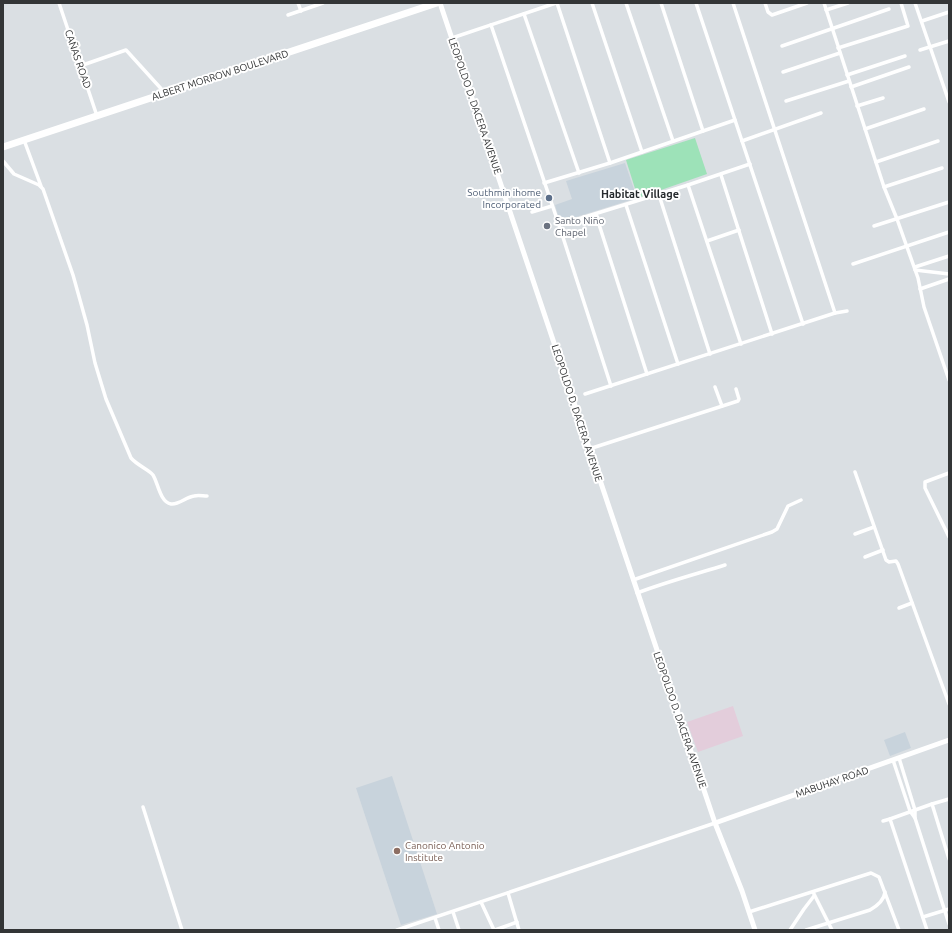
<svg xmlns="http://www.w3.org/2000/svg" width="952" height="933" viewBox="0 0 952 933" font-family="Ubuntu,sans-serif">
  <rect width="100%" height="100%" fill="#dadfe3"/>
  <g fill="#c8d3dc">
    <polygon points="625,163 637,198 560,222 555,205 572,199 566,181"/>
    <polygon points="905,732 911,748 890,756 884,740"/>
    <polygon points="392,776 437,914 401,925 356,788"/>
  </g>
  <polygon fill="#e3cddb" points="733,706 743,736 698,752 687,722"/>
  <polygon fill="#9de2b8" points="695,138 707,174 638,198 626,160"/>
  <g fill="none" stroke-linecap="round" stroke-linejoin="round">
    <g stroke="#fff" stroke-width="3.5">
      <polyline points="59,3 97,116"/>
      <polyline points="298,3 301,11"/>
      <polyline points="557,3 610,163"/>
      <polyline points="592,3 642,152"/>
      <polyline points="626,3 673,141"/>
      <polyline points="661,3 703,131"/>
      <polyline points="696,3 803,324"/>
      <polyline points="733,3 835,313"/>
      <polyline points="765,3 768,12 772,15 807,3"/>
      <polyline points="824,3 884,187 897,219 918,278 924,307 949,380"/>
      <polyline points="915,3 949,102"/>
      <polyline points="826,10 848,3"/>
      <polyline points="524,14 579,173"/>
      <polyline points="288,15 323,3"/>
      <polyline points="922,21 949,12"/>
      <polyline points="491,25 559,225 611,386"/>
      <polyline points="452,38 556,3"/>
      <polyline points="782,46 889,9"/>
      <polyline points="838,48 908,26 901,3"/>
      <polyline points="920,50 949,41"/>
      <polyline points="80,66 126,50 165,93"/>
      <polyline points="783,72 840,53"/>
      <polyline points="847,75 905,56"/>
      <polyline points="851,87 909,67"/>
      <polyline points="786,101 849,81"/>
      <polyline points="857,106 883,98"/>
      <polyline points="865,129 924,109"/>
      <polyline points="24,140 41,186"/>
      <polyline points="742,141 821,113"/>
      <path d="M3,161L14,174L39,185L43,189L73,275L87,325L95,363L106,399L131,458C137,465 149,470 153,475C158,483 160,502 171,504C179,505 186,497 194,496C198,495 203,496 207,496"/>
      <polyline points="876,162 938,141"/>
      <polyline points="721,175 772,334"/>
      <polyline points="544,183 610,163 735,120"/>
      <polyline points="688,185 741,344"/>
      <polyline points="884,187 942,168"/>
      <polyline points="659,195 710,354"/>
      <polyline points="626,205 678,364"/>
      <polyline points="532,212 552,206"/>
      <polyline points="596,215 647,374"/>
      <polyline points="559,225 688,185 750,164"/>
      <polyline points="874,226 949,202"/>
      <polyline points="707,241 739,230"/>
      <polyline points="853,264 949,232"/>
      <polyline points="915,267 949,256"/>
      <polyline points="915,270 949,274"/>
      <polyline points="920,289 949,279"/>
      <polyline points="715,387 722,406"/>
      <polyline points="585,394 835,313 847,311"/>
      <polyline points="589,449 738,401 739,399 736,389"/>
      <polyline points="855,472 886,560 889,562 896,561 898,564 949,704"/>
      <polyline points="949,473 925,482 925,488 949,537"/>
      <polyline points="855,534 874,527"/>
      <polyline points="865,557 883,550"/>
      <polyline points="633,580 772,532 777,529 788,506 801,500"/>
      <path d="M637,593C666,582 696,574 725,565"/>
      <polyline points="899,608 912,603"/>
      <polyline points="899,758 915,810 915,818"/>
      <polyline points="893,760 910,811 915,818 949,924"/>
      <polyline points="932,804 949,859"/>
      <polyline points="143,807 182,930"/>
      <polyline points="890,819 932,804 949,799"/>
      <polyline points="883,821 890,819 927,930"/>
      <polyline points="813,892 832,930"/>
      <polyline points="508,893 519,930"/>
      <polyline points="481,902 494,930"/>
      <polyline points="453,912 459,930"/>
      <polyline points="749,912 871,873 879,877 899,930"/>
      <polyline points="923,917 949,909"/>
      <polyline points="435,918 439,930"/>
      <polyline points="397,930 715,823"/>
      <polyline points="495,930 517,922"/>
      <polyline points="790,930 804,909 814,896"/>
      <path d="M806,930L870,910C877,906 884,901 885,892"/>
    </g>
    <g stroke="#fff" stroke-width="5">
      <polyline points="440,3 715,823 742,891 755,930"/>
      <polyline points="715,823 949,740"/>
    </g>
    <polyline stroke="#fff" stroke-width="7" points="3,147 437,3"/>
  </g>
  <circle fill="#5c6f8a" stroke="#fff" stroke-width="1.5" cx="549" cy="198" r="4"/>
  <circle fill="#6b7280" stroke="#fff" stroke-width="1.5" cx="547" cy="226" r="4"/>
  <circle fill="#8d6e63" stroke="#fff" stroke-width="1.5" cx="397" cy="851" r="4"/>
  <g text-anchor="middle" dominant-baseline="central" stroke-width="4" stroke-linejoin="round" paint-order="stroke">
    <g font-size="10" fill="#333536" stroke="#fff">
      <text transform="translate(78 59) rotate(71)">CAÑAS ROAD</text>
      <text transform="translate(220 75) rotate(-18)">ALBERT MORROW BOULEVARD</text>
      <text transform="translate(475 106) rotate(71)">LEOPOLDO D. DACERA AVENUE</text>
      <text transform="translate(577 413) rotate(72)">LEOPOLDO D. DACERA AVENUE</text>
      <text transform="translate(680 720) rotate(71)">LEOPOLDO D. DACERA AVENUE</text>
      <text transform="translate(832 782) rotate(-19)">MABUHAY ROAD</text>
    </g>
    <g font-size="10" fill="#4e5e75" stroke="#fff" text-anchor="end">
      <text x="541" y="192">Southmin ihome<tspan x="541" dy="12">Incorporated</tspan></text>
    </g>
    <g font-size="10" fill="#5b616d" stroke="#fff" text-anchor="start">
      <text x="555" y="220">Santo Niño<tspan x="555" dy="12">Chapel</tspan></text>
    </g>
    <g font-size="10" fill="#785e54" stroke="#fff" text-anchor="start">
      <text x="405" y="845">Canonico Antonio<tspan x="405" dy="12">Institute</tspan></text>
    </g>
    <g font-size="11" font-weight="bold" fill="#272b2e" stroke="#fff">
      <text x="640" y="194">Habitat Village</text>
    </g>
  </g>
  <rect width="952" height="933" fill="none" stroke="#333536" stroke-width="8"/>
</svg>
